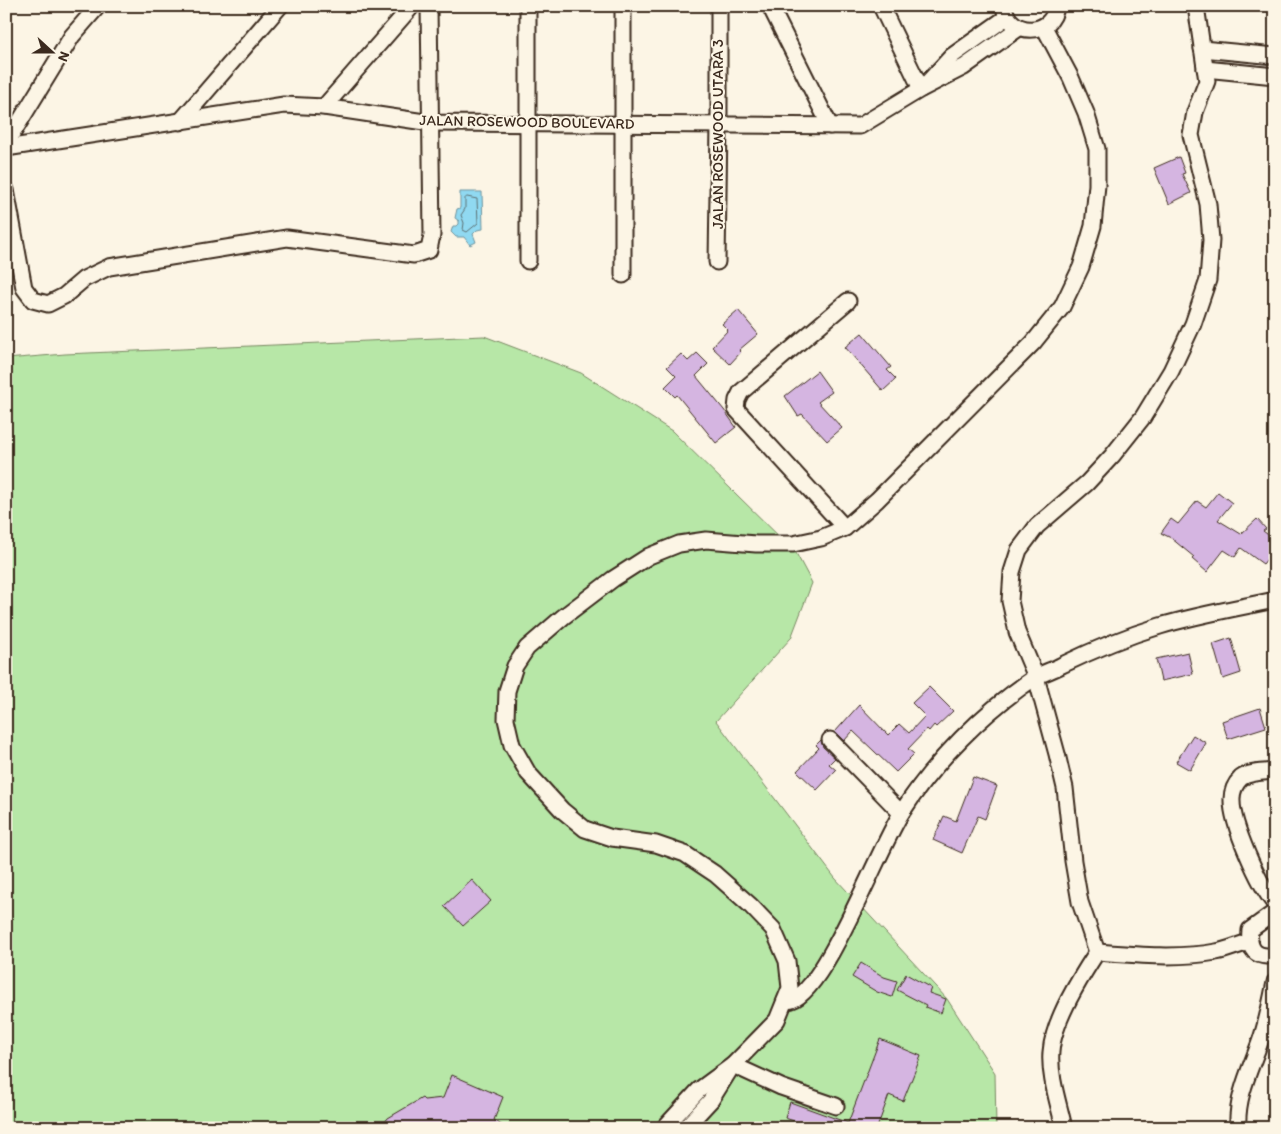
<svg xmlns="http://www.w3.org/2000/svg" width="1281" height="1134" viewBox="0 0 1281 1134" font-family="Itim,sans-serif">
  <rect width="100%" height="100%" fill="#fcf5e5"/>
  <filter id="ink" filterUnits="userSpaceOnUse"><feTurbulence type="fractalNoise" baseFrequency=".02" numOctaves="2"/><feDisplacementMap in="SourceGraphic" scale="10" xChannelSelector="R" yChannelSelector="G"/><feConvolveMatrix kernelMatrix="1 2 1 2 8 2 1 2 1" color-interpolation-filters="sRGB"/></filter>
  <g filter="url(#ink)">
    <polygon fill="#b7e7a7" stroke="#798862" points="484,336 581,373 672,431 796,553 812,583 791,638 716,721 835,878 947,999 995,1073 996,1128 6,1128 6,359 65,354"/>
    <polygon fill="#90d9f1" stroke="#6e939d" points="460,192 482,192 483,229 477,230 473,234 476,242 470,245 464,237 456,237 451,232 453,226 457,226 459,224 459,221 455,218 457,209 460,208"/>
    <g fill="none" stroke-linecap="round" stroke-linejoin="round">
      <polygon stroke="#5d7072" stroke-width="1" points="467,197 477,199 478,223 467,232 463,230 464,223 461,215 465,209 465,199"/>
    </g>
    <g fill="#d5b5e1" stroke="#3b2a1e">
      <polygon points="1179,157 1185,173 1182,174 1191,193 1169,204 1154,168"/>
      <polygon points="738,310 758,334 739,350 741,352 730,364 712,347 728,330 722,324"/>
      <polygon points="862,333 891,367 887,370 896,379 883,391 845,347"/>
      <polygon points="697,353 708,364 696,376 724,410 736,427 716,443 677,395 675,397 665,387 676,376 667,367 681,354 688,361"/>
      <polygon points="817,371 832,392 818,402 842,428 827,441 802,414 798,416 785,396"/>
      <polygon points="1218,492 1232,503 1218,520 1241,534 1257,519 1266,529 1263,531 1275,540 1275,549 1263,564 1241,548 1235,557 1224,550 1207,572 1192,559 1194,557 1171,538 1161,533 1171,519 1178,524 1197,501 1206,507"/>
      <polygon points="1231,638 1241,673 1223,679 1213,644"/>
      <polygon points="1188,652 1193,674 1161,681 1156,659"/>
      <polygon points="929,687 953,711 936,727 934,725 929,731 927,729 908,749 914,754 896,772 853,731 844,741 835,732 859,705 888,735 899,724 909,733 925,716 912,703"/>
      <polygon points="1260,708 1266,727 1228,739 1222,721"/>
      <polygon points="1193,735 1206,743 1190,770 1176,762"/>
      <polygon points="821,740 823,747 835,758 829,764 836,770 817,790 797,771 819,748 816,745"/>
      <polygon points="973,777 997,786 985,819 978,816 962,853 933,840 944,816 956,821"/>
      <polygon points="472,880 491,901 463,926 444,906"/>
      <polygon points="861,963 884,977 897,981 892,997 877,992 852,977"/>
      <polygon points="906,974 931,988 929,993 946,999 941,1013 925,1007 926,1005 897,990"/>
      <polygon points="880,1039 921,1056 903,1101 889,1095 877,1128 808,1128 809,1126 785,1118 790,1102 848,1123"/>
      <polygon points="452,1075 503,1097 494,1120 506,1128 380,1128 388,1118 422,1098 424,1100 443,1098"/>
    </g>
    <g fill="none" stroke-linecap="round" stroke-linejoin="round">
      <defs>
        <g id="minor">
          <polyline points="528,6 528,261"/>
          <polyline points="623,6 623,275"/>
          <polyline points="770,6 830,126"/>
          <polyline points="881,6 921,89"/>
          <path d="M1004,6C1008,37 1053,37 1056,6"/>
          <polyline points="1202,49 1275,56"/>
          <polyline points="1205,69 1275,76"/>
          <polyline points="929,81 952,56 1007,17"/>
          <polyline points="324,107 412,6"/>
          <polyline points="180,122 280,6"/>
          <polyline points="6,144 72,36 98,6"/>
          <polyline points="6,148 284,105 324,107 431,123 860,126 921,89 964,67 1019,28"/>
          <polyline points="6,190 24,288 33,300 48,304 64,296 84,279 109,267 287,238 414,255 429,250 432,235 429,6"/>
          <polyline points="717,262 719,124 719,6"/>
          <polyline points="845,528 736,409 737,400 741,392 848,301"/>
          <polyline points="830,740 901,813"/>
          <path d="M1275,771C1265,772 1249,772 1241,778C1236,783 1232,791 1232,799C1231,823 1259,885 1275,904"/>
          <path d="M1275,912L1250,930C1248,949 1255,959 1275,955"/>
          <path d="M1097,952C1135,955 1177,959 1216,952C1227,950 1238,945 1249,942"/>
          <path d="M785,1001C787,1000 790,1001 792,1000C826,989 879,847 902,812C935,760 984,712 1034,678C1042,673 1053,670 1062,665C1093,650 1127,636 1160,626C1197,615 1237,608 1275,600"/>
          <polyline points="733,1065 781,1087 836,1106"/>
          <polyline points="664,1128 699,1090 733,1065 777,1020 790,988 787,961 773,929 750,905 715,874 685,854 656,844 612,838 585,829 562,810 528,773 512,745 506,719 507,691 515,666 527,648 563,617 613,579 649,556 679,544 706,540 756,544 793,544 821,538 845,528 877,500 1033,343 1062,307 1081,267 1093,226 1097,185 1097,149 1086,113 1071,78 1044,27"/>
          <polyline points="685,1128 711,1100 729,1071"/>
          <path d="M1064,1128C1059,1104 1049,1077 1051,1052C1053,1021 1080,978 1097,952L1080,902L1073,861L1065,788L1057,754L1036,677L1017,632L1010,601L1012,572L1019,550L1037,526L1087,483L1112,456L1143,417L1171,371L1193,324L1208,280L1211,240L1208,204L1191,135L1195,112L1207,81L1196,6"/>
          <path d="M1238,1128C1236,1097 1250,1070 1260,1042C1267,1023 1271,1002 1275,982"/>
        </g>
      </defs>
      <use href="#minor" stroke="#3b2a1e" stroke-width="19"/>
      <use href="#minor" stroke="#fcf5e5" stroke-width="15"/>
    </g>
  </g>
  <g text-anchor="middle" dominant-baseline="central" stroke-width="4" stroke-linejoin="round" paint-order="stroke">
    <g font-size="15" fill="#3b2a1e" stroke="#fcf5e5">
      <text transform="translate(527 122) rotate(1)">JALAN ROSEWOOD BOULEVARD</text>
      <text transform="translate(718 134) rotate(-90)">JALAN ROSEWOOD UTARA 3</text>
    </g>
  </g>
  <rect width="1281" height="1134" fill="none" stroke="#fcf5e5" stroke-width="25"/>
  <rect x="12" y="12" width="1256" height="1109" fill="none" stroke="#3b2a1e" stroke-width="2" filter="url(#ink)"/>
  <g transform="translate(52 52) rotate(111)" stroke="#fcf5e5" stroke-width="4" paint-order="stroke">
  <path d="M0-4L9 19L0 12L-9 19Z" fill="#3b2a1e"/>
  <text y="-8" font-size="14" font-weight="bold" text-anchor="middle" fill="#3b2a1e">N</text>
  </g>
</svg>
